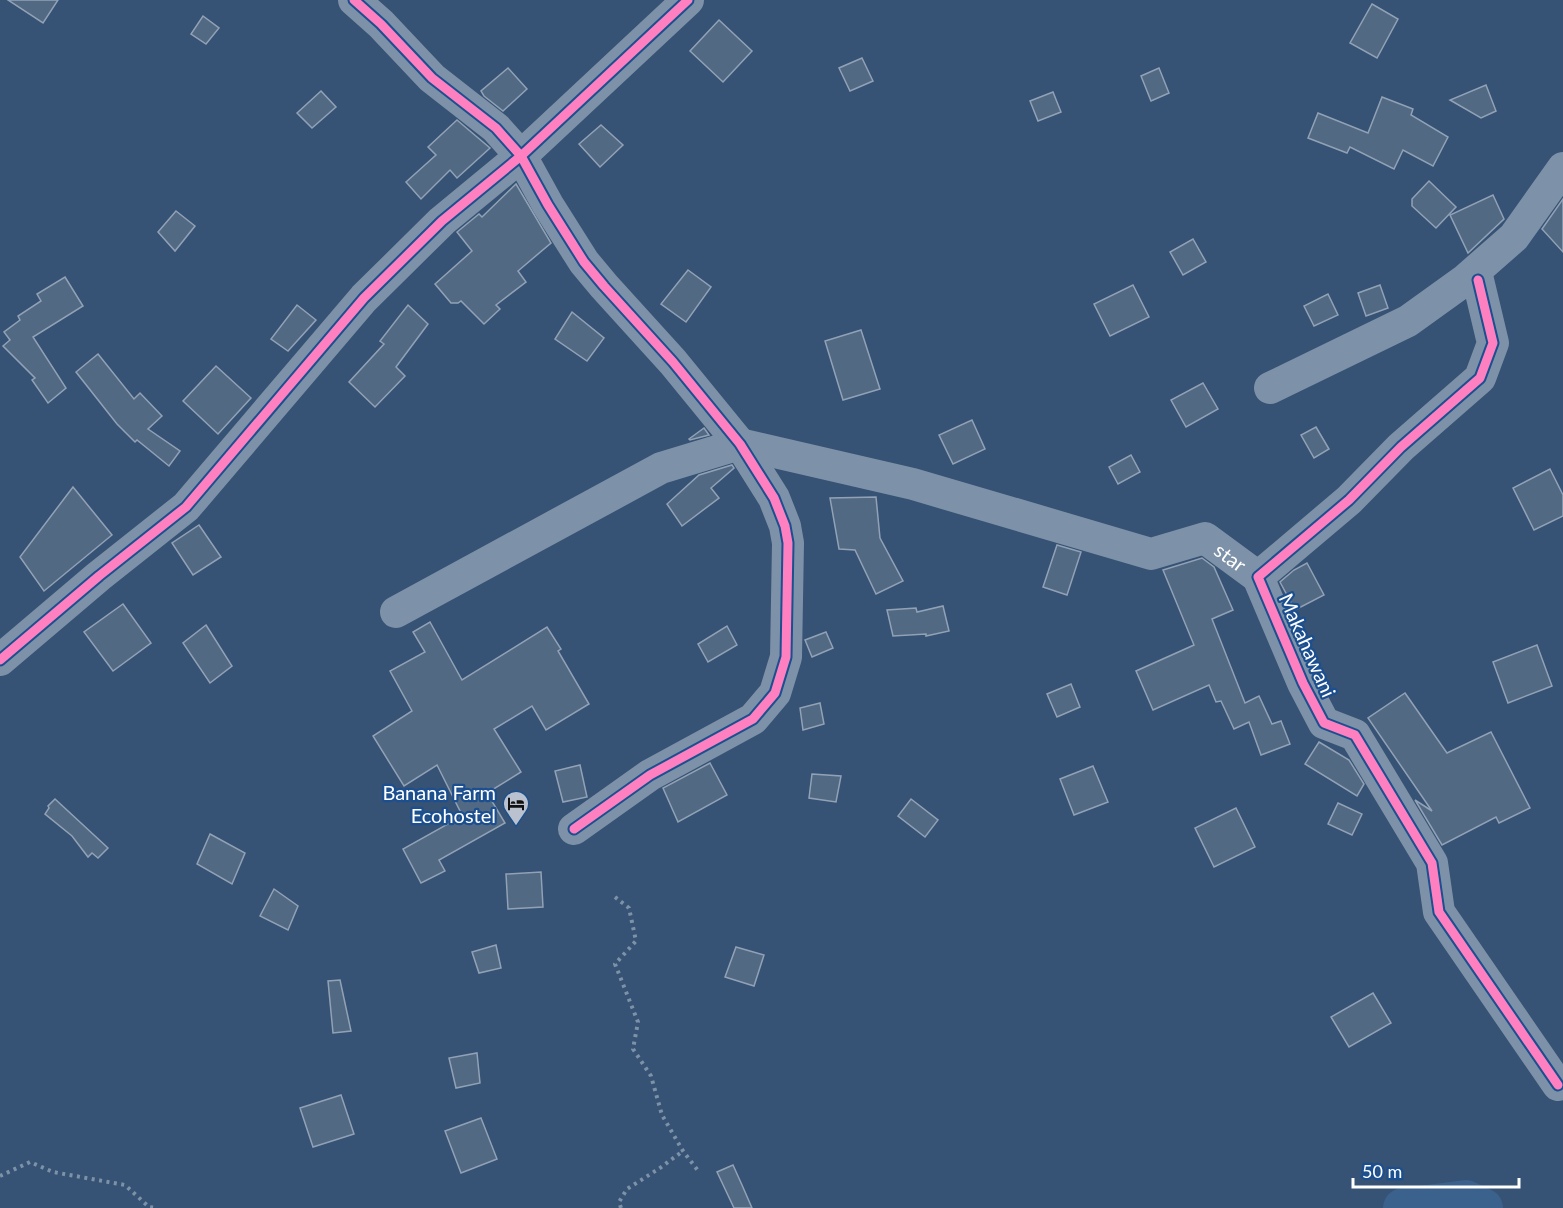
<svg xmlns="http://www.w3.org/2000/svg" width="1563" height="1208" viewBox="0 0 1563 1208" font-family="Lato,sans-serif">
  <rect width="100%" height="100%" fill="#365274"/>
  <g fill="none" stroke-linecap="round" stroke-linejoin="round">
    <polyline stroke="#3b618d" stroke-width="40" points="1403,1208 1466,1200 1483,1208"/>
  </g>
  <g fill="#526984" stroke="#92a2b6" stroke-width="1.5">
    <polygon points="8,0 58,0 43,23"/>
    <polygon points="1372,4 1398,19 1377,58 1350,43"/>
    <polygon points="203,16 219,28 206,44 191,34"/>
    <polygon points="719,20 752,51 723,82 690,51"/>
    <polygon points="862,58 873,81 850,91 839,68"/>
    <polygon points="508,68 527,89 503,111 484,96 481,91"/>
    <polygon points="1159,68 1169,93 1151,101 1141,76"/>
    <polygon points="1486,85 1496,111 1481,118 1450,100"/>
    <polygon points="321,91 336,107 312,128 297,113"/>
    <polygon points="1053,92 1061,112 1038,121 1030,101"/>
    <polygon points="1382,97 1413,109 1411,115 1448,137 1433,166 1403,150 1394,169 1350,147 1347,153 1308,138 1318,113 1368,133"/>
    <polygon points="457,120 490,148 457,178 450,170 421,199 406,182 436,155 428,147"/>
    <polygon points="601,125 623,145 600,167 579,144"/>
    <polygon points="1429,181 1456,207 1436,228 1412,206 1412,199"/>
    <polygon points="516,184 551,243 518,271 526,282 496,305 500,309 484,324 461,301 458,303 451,303 435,284 472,251 457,232 479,214 482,217"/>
    <polygon points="1493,195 1504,219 1468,253 1450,215"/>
    <polygon points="1563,199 1563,252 1542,229"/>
    <polygon points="176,211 195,226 175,251 158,232"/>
    <polygon points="1193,239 1206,262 1183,275 1170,252"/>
    <polygon points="688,270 711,287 686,322 661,304"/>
    <polygon points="65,277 83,306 33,337 66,388 48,403 32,380 35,378 3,346 10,340 4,332 20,320 18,316 41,301 37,294"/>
    <polygon points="1133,285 1149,317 1110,336 1094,304"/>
    <polygon points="1380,285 1388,308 1366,316 1358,293"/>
    <polygon points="1328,294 1338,315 1314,326 1304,306"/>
    <polygon points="297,305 316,320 288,351 271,339"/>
    <polygon points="408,305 428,324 396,367 405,376 375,407 349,382 384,344 380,341"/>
    <polygon points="572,312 604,338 587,361 555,339"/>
    <polygon points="861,330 880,389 843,400 825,341"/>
    <polygon points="98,354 134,399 140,393 162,416 148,429 180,451 169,466 137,440 135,442 117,424 76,372"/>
    <polygon points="216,366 251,398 218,434 183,401"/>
    <polygon points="1203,383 1218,409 1186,427 1171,400"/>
    <polygon points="972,420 985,449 953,464 939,435"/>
    <polygon points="1316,427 1329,449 1314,458 1301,435"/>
    <polygon points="704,428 709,435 690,440 689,439"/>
    <polygon points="1131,455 1140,472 1118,484 1109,467"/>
    <polygon points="732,465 734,468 711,488 719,498 682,526 667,504 699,475"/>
    <polygon points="1550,469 1563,495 1563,516 1534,530 1513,488"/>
    <polygon points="73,487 112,535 44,591 20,557"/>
    <polygon points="876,497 880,538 903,581 876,594 855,550 839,549 830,498"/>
    <polygon points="199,525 221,557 193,575 172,543"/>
    <polygon points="1057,545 1081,552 1067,595 1043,587"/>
    <polygon points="1202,558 1214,567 1233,610 1212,619 1245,703 1259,696 1272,724 1281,721 1290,744 1261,755 1249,722 1234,729 1221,701 1216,702 1209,685 1153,710 1136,671 1194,645 1163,570"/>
    <polygon points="1307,563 1324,595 1295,610 1280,582 1294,570"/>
    <polygon points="123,604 151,643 113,671 84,632"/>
    <polygon points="943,606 949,631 926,636 926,634 893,636 887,610 916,608 917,612"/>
    <polygon points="430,622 462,680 547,627 561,649 558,651 589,704 546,730 532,706 494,729 521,772 487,793 505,823 439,860 445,871 421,883 403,849 448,824 447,821 461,813 437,765 404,786 373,736 412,711 390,671 425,652 413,632"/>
    <polygon points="206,625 232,666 210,683 183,643"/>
    <polygon points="727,626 737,645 708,662 698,644"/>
    <polygon points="826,632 833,648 812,657 805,640"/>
    <polygon points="1537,645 1552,686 1508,703 1493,662"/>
    <polygon points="1071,684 1080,707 1057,717 1047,694"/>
    <polygon points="1405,693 1447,753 1491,732 1530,808 1499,823 1496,817 1442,845 1415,800 1432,811 1368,718"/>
    <polygon points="820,703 824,724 803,730 800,708"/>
    <polygon points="1319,742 1349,760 1364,784 1357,796 1305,764"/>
    <polygon points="710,763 727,795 678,822 663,788"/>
    <polygon points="580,765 587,797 563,802 555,771"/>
    <polygon points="1093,766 1108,802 1074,815 1060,779"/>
    <polygon points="812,774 841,776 836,802 809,798"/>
    <polygon points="55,799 108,848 98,858 92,853 88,857 72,836 45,814 49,808 48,806"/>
    <polygon points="911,799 938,820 925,837 898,816"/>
    <polygon points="1338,803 1362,814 1352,835 1328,824"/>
    <polygon points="1236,808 1255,847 1214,867 1195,828"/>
    <polygon points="210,834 245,853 232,884 197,864"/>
    <polygon points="541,872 543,907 508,909 506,874"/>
    <polygon points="274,889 298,906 288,930 260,916"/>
    <polygon points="496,945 501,968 479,973 472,952"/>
    <polygon points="736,947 764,955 754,986 725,977"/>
    <polygon points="340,980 351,1031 333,1033 328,981"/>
    <polygon points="1373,993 1391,1023 1349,1047 1331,1017"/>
    <polygon points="477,1053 480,1083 456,1088 449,1058"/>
    <polygon points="341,1095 354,1134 313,1147 300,1108"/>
    <polygon points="481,1118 497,1159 461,1173 445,1131"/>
    <polygon points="733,1165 742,1185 752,1208 734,1208 717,1172"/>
  </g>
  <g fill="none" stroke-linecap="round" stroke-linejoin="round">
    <g stroke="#7d92a8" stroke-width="4" stroke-dasharray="3 4.5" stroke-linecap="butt">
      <polyline points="615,897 629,908 636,941 615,964 638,1022 633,1049 651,1076 662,1115 683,1151 699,1172"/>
      <polyline points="0,1176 30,1162 53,1172 125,1185 149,1207 157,1208"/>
      <polyline points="621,1208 619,1202 627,1189 660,1168 683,1151"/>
    </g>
    <g stroke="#7d92a8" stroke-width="32">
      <polyline points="354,0 381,24 432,78 496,128 521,156 548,205 584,262 604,286 673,362 740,444 774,498 785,526 788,543 786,657 775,693 753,719 650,775 574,829"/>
      <polyline points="1478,280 1493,343 1480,378 1401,447 1349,500 1258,577 1303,683 1324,723 1355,735 1432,863 1439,912 1558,1085"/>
      <polyline points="1270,388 1408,321 1465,280 1514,237 1563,168"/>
      <path id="s1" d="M396,612L661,468L740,444L913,484L1151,554L1205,538L1258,577"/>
      <polyline points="0,660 99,576 186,507 364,298 442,221 521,156 688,0"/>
    </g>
    <defs>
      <g id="cycleway">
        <polyline points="354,0 381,24 432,78 496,128 521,156 548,205 584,262 604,286 673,362 740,444 774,498 785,526 788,543 786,657 775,693 753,719 650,775 574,829"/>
        <polyline points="1478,280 1493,343 1480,378 1401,447 1349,500 1258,577 1303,683 1324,723 1355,735 1432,863 1439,912 1558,1085"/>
        <polyline points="0,660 99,576 186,507 364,298 442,221 521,156 688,0"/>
      </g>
    </defs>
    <use href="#cycleway" stroke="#1b4f8f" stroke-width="13"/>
    <use href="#cycleway" stroke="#ff80c0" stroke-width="9"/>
  </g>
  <defs>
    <symbol id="hotel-pin" viewBox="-11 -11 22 30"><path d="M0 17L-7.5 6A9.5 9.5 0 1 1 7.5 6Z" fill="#b9c2ce" stroke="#1b4f8f"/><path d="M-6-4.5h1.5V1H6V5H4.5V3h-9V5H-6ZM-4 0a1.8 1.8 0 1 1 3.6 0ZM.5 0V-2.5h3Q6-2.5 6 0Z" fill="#111"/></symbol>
  </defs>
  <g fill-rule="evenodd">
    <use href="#hotel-pin" x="501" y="789" width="30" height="40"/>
  </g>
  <g text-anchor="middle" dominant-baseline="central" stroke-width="4.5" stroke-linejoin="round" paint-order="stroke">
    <g font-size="20" fill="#fff" stroke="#1b4f8f">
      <text stroke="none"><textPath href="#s1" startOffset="898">star</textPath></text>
      <text transform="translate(1308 645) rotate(66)">Makahawani</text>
    </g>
    <g font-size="20" fill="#fff" stroke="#1b4f8f" text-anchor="end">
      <text x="496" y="792">Banana Farm<tspan x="496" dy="23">Ecohostel</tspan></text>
    </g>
  </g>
  <path d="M1353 1178v9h166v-9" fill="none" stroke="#ffffff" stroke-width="3"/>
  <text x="1362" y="1178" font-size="18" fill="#ffffff" stroke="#1b4f8f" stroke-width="4.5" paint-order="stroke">50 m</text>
</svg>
